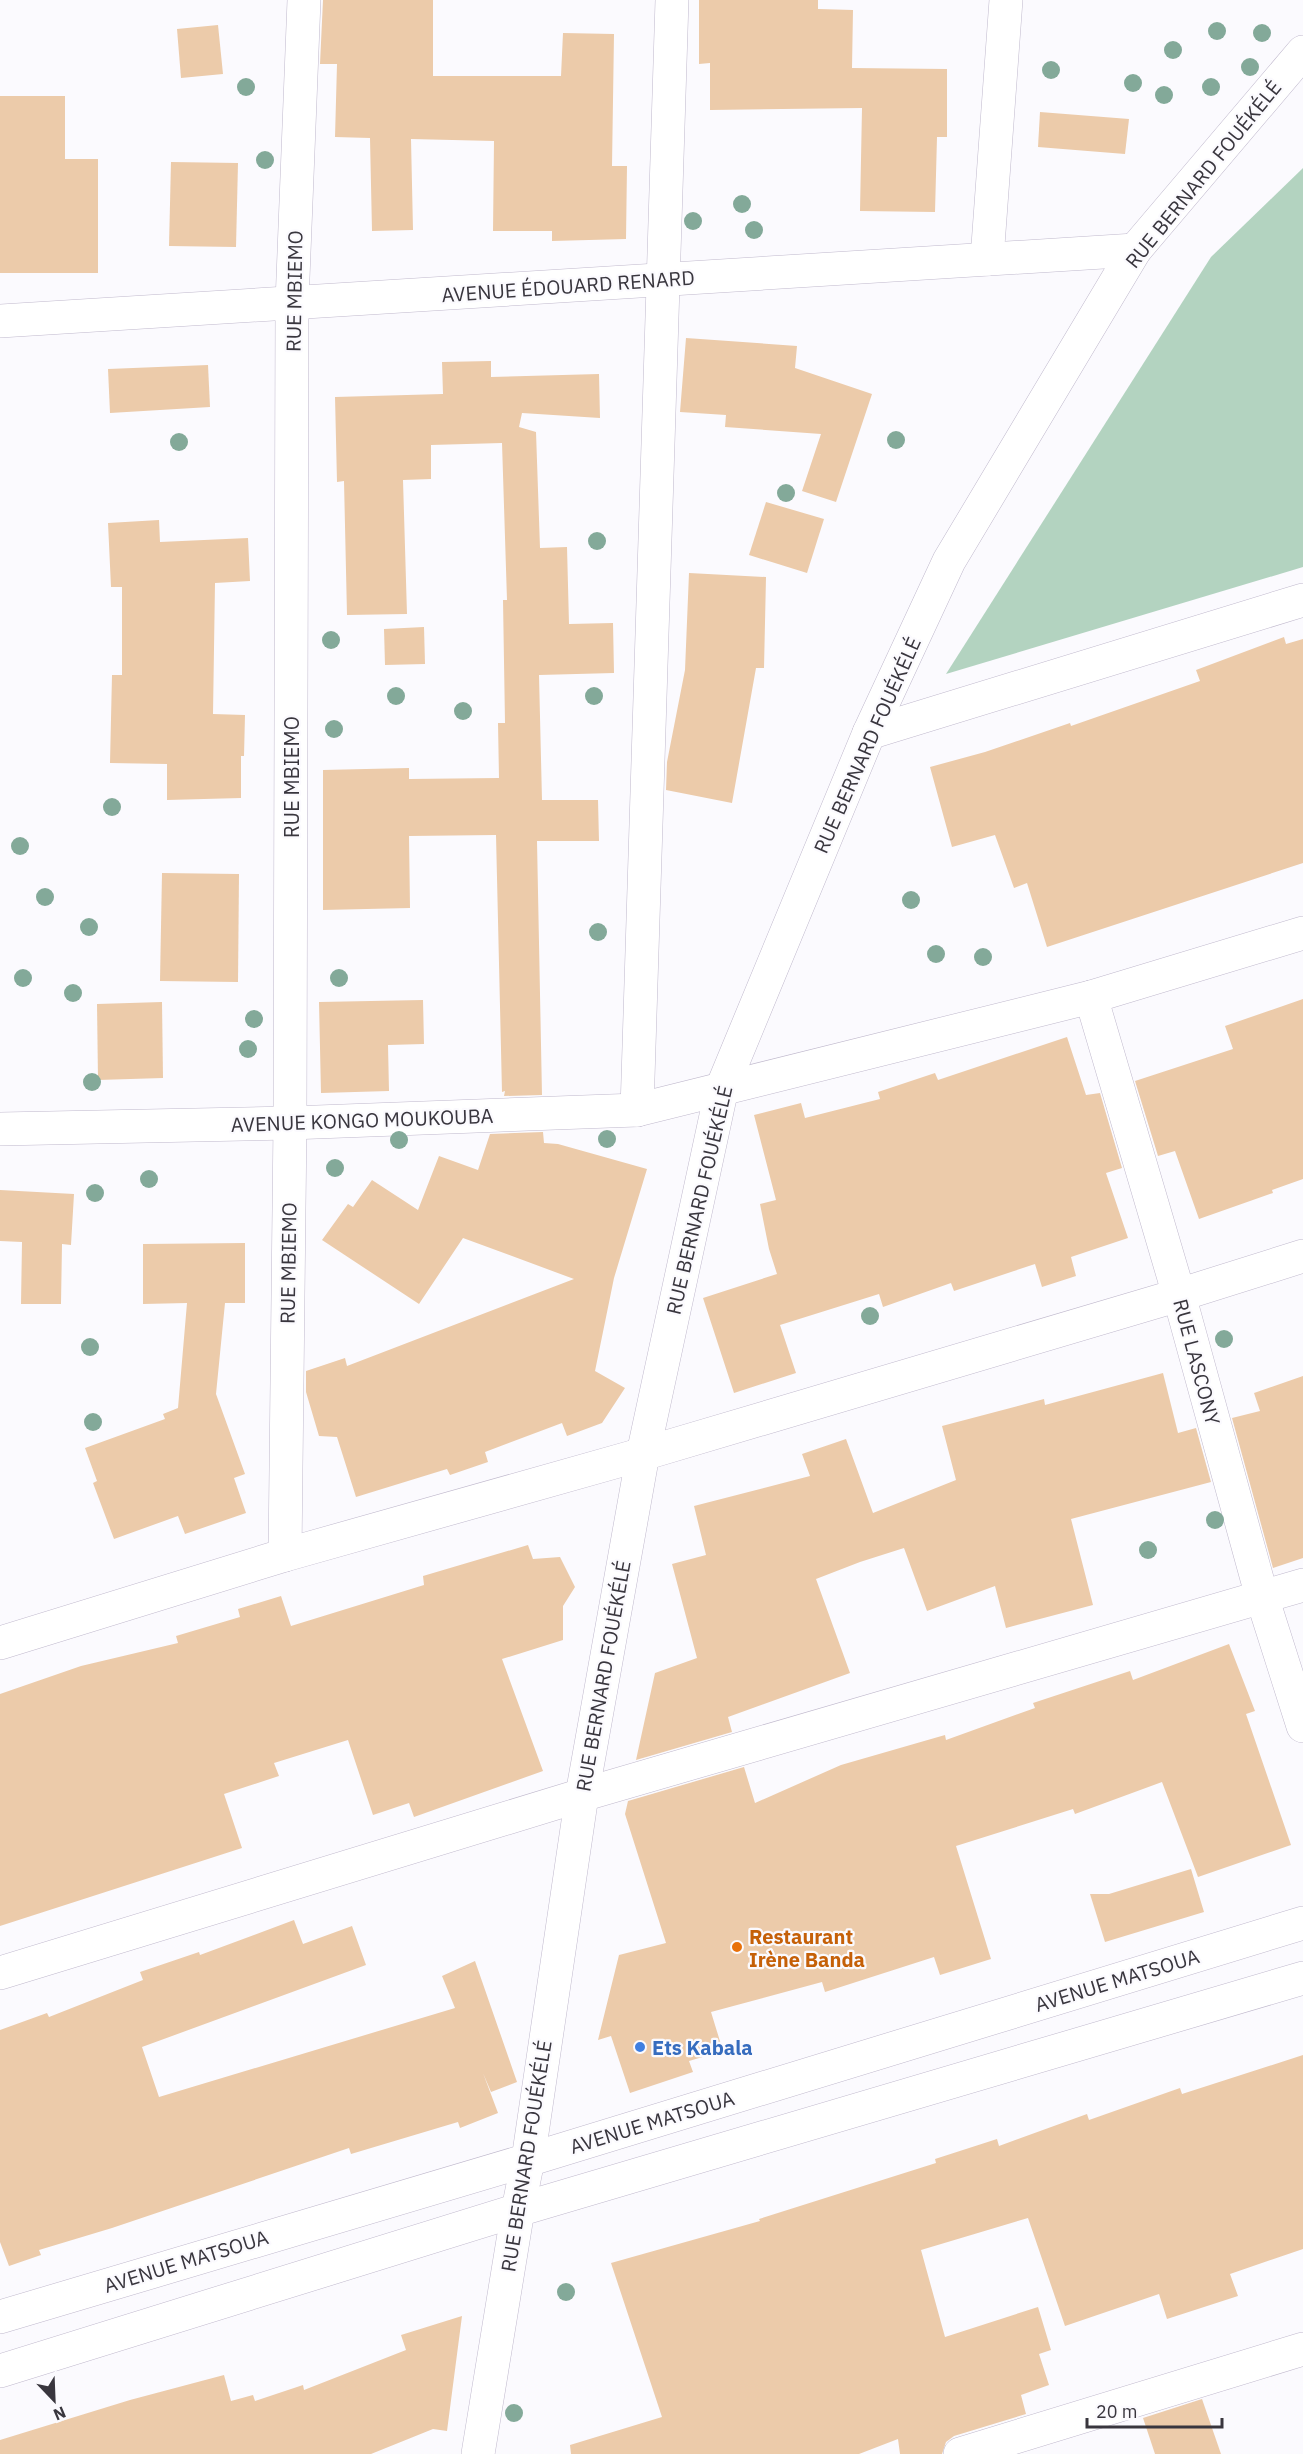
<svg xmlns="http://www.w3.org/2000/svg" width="1303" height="2454" viewBox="0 0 1303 2454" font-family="'IBM Plex Sans',sans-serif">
  <rect width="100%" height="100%" fill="#fbfafe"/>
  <polygon fill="#b3d3c0" points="1303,168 1303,567 946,674 1211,257"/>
  <g fill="#eccbaa">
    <polygon points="323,0 433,0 433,76 561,76 563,33 614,34 612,166 627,166 626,239 552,241 552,231 493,231 494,141 411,139 413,230 372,231 370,138 335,137 337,64 320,64"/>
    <polygon points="699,0 818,0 818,9 853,10 852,68 947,69 947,137 937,137 935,212 860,211 862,108 710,110 710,63 699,64"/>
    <polygon points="218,25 223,74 181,78 177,29"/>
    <polygon points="0,96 65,96 65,159 98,159 98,273 0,273"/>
    <polygon points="1040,112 1129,119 1125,154 1038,147"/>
    <polygon points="171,162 238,163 236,247 169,246"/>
    <polygon points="686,338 797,346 795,368 872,394 836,502 802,491 821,434 725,427 726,415 680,412"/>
    <polygon points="491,361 491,377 599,374 600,418 522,413 519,427 536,432 540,548 567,547 569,624 613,623 614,673 539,675 542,800 598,800 599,841 537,841 542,1095 504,1096 505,1091 502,1092 496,835 409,836 410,908 323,910 323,770 409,768 409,779 499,778 498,723 505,723 503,600 507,600 502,443 431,445 431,479 403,480 407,614 347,615 344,481 337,482 335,397 443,394 442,362"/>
    <polygon points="208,365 210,407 110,413 108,369"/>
    <polygon points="766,502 824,519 807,573 749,555"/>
    <polygon points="159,520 160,542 248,538 250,581 215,583 213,714 245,715 244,756 241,756 241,798 167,800 167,764 110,763 112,675 122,675 122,587 111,587 108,523"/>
    <polygon points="689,573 766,577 764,668 756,668 732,803 666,790 667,762 685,670"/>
    <polygon points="424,627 425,664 385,665 384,629"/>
    <polygon points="1284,637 1286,644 1303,639 1303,863 1047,947 1027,883 1014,888 995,835 952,847 930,767 985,752 1070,723 1071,726 1200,681 1196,670"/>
    <polygon points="162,873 239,874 238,982 160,981"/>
    <polygon points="1303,999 1303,1179 1272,1190 1273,1193 1199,1219 1175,1151 1158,1156 1135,1081 1233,1049 1225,1026"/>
    <polygon points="423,1000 424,1044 388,1045 389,1091 321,1093 319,1002"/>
    <polygon points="162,1002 163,1078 98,1080 97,1004"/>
    <polygon points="1067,1037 1086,1095 1100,1093 1122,1168 1106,1173 1128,1238 1071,1257 1076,1276 1042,1287 1035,1264 954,1291 951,1283 883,1307 879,1294 780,1325 796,1373 734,1393 703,1298 777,1274 769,1249 760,1204 776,1200 754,1115 801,1103 805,1118 880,1099 878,1092 935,1073 938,1080"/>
    <polygon points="543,1132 544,1143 558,1144 647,1169 614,1278 595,1371 625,1388 602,1423 567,1436 562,1423 485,1452 488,1462 450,1475 447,1469 356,1497 337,1437 319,1436 306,1392 306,1371 345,1358 347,1366 574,1279 463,1238 419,1304 322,1240 348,1204 353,1207 372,1180 418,1210 439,1156 478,1170 490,1134"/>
    <polygon points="0,1190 74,1194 71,1245 62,1244 61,1304 21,1304 22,1242 0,1241"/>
    <polygon points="245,1243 245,1303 225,1303 216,1394 245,1474 234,1478 246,1513 185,1534 178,1516 114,1539 93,1483 97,1481 85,1448 165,1419 163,1414 178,1408 187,1303 143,1304 143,1244"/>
    <polygon points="1163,1373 1178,1433 1196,1428 1211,1482 1071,1519 1093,1605 1006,1628 995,1586 927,1611 904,1548 860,1562 816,1579 850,1673 728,1717 732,1732 636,1760 655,1673 697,1658 672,1564 706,1555 694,1506 810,1476 802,1454 846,1439 873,1513 956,1480 942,1426 1044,1399 1045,1405"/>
    <polygon points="1303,1376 1303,1558 1273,1568 1232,1418 1260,1411 1254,1393"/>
    <polygon points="528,1545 533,1559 560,1557 575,1587 563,1606 563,1640 502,1659 543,1771 414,1817 409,1803 373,1815 348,1740 274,1763 279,1776 224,1794 242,1848 0,1926 0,1694 81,1666 178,1643 176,1636 240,1617 238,1609 281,1596 291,1626 424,1585 423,1576"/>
    <polygon points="1229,1644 1255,1711 1246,1714 1291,1845 1198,1877 1162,1782 1075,1814 1073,1809 956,1846 991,1959 940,1975 934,1957 825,1992 822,1982 711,2012 723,2051 689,2061 693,2072 630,2093 611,2036 598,2040 619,1955 666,1943 625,1814 628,1801 744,1767 755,1803 841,1765 945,1735 946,1740 1035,1708 1033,1703 1130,1671 1133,1680"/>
    <polygon points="1191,1869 1204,1912 1105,1942 1090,1894 1109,1894"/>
    <polygon points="294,1920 303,1944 352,1926 366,1965 142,2047 159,2097 455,2008 442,1976 475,1961 517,2082 491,2092 483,2073 498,2113 460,2128 458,2122 351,2154 349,2148 112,2228 39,2250 41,2255 9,2266 0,2242 0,2030 47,2013 49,2017 143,1980 140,1972 199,1952 200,1955"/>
    <polygon points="1303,2055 1303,2249 1230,2274 1238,2296 1167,2319 1159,2294 1065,2326 1028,2218 921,2250 945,2337 1038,2307 1051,2350 1039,2354 1049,2385 1021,2395 1026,2414 954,2436 946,2442 942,2454 900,2454 898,2439 859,2454 571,2454 570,2445 662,2417 611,2263 760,2221 759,2219 936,2163 935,2159 997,2139 999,2146 1087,2114 1089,2120 1180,2088 1182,2094"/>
    <polygon points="462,2316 447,2431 433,2429 371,2454 0,2454 0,2440 130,2400 224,2375 231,2401 253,2395 255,2401 303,2385 304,2390 406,2350 401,2335"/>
    <polygon points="1202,2399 1221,2454 1155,2454 1143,2418"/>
  </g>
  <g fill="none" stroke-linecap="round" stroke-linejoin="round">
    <defs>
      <g id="minor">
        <polyline points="987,259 1006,0"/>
        <polyline points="0,321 1135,250"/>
        <polyline points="869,733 1303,600"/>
        <polyline points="1091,997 1179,1295 1262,1597 1303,1726"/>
        <polyline points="637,1110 672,0"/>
        <polyline points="0,1129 290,1123 637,1110 1091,997 1303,933"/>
        <polyline points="285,1555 290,1123 292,303 304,0"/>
        <polyline points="0,1643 285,1555 643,1454 1179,1295 1303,1256"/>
        <polyline points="0,1973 582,1795 1303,1585"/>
        <polyline points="478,2454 518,2210 528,2160 582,1795 643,1454 722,1088 869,733 949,561 1135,250 1303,52"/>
        <polyline points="960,2454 1303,2349"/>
      </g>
      <g id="tertiary">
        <polyline points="0,2317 528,2160 1303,1923"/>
        <polyline points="0,2371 518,2210 1303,1978"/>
      </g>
    </defs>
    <use href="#minor" stroke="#c0b9cd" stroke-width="34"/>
    <use href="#tertiary" stroke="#c0b9cd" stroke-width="34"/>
    <use href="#minor" stroke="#fff" stroke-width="33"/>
    <use href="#tertiary" stroke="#fff" stroke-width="33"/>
  </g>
  <g fill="#83a999">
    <circle cx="1217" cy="31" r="9"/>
    <circle cx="1262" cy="33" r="9"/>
    <circle cx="1173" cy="50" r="9"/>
    <circle cx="1250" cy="67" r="9"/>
    <circle cx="1051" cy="70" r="9"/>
    <circle cx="1133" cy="83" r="9"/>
    <circle cx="246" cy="87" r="9"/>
    <circle cx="1211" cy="87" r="9"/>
    <circle cx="1164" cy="95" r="9"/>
    <circle cx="265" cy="160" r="9"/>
    <circle cx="742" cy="204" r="9"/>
    <circle cx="693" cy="221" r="9"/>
    <circle cx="754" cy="230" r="9"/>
    <circle cx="896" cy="440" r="9"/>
    <circle cx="179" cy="442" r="9"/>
    <circle cx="786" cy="493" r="9"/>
    <circle cx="597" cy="541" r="9"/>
    <circle cx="331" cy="640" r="9"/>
    <circle cx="396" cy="696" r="9"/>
    <circle cx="594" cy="696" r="9"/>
    <circle cx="463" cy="711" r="9"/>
    <circle cx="334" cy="729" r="9"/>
    <circle cx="112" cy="807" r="9"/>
    <circle cx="20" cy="846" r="9"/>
    <circle cx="45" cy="897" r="9"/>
    <circle cx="911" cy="900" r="9"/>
    <circle cx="89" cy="927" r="9"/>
    <circle cx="598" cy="932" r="9"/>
    <circle cx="936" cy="954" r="9"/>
    <circle cx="983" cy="957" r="9"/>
    <circle cx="23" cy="978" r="9"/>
    <circle cx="339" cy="978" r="9"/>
    <circle cx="73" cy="993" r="9"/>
    <circle cx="254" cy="1019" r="9"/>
    <circle cx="248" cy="1049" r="9"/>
    <circle cx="92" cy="1082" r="9"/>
    <circle cx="607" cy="1139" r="9"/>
    <circle cx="399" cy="1140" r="9"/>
    <circle cx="335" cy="1168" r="9"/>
    <circle cx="149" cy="1179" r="9"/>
    <circle cx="95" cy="1193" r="9"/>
    <circle cx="870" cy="1316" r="9"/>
    <circle cx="1224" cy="1339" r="9"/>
    <circle cx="90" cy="1347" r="9"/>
    <circle cx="93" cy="1422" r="9"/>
    <circle cx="1215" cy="1520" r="9"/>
    <circle cx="1148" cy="1550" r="9"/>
    <circle cx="566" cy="2292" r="9"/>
    <circle cx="514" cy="2413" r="9"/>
  </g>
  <circle fill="#e8710a" stroke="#fbfafe" stroke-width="2" cx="737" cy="1947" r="6"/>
  <circle fill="#3f7fe0" stroke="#fbfafe" stroke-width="2" cx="640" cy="2047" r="6"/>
  <g text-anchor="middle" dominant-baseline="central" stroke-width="4.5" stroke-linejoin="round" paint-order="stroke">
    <g font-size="20" fill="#39363e" stroke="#fbfafe">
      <text transform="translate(1203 174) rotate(-51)">RUE BERNARD FOUÉKÉLÉ</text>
      <text transform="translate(568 286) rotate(-4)">AVENUE ÉDOUARD RENARD</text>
      <text transform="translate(294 291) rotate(-89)">RUE MBIEMO</text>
      <text transform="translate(867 745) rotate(-66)">RUE BERNARD FOUÉKÉLÉ</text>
      <text transform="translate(291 777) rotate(-90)">RUE MBIEMO</text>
      <text transform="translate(362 1120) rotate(-2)">AVENUE KONGO MOUKOUBA</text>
      <text transform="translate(699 1200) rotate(-77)">RUE BERNARD FOUÉKÉLÉ</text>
      <text transform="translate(288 1263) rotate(-89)">RUE MBIEMO</text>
      <text transform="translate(1197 1362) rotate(75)">RUE LASCONY</text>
      <text transform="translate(603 1676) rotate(-80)">RUE BERNARD FOUÉKÉLÉ</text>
      <text transform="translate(1117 1980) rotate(-17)">AVENUE MATSOUA</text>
      <text transform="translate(652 2122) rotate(-17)">AVENUE MATSOUA</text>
      <text transform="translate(526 2156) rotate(-81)">RUE BERNARD FOUÉKÉLÉ</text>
      <text transform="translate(186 2261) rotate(-17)">AVENUE MATSOUA</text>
    </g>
    <g font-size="20" font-weight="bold" fill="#c56008" stroke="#fbfafe" text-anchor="start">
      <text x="749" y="1936">Restaurant<tspan x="749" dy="23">Irène Banda</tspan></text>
    </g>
    <g font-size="20" font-weight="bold" fill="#366cbe" stroke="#fbfafe" text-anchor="start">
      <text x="652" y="2047">Ets Kabala</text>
    </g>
  </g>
  <g transform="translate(54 2400) rotate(157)" stroke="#fbfafe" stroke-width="4.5" paint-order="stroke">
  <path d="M0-4.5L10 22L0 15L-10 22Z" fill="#39363e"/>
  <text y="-9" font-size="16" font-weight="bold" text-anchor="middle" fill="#39363e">N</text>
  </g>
  <path d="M1087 2418v9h135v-9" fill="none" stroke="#39363e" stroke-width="3"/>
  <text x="1096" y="2418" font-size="18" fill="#39363e" stroke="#fbfafe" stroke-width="4.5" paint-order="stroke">20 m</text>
</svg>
